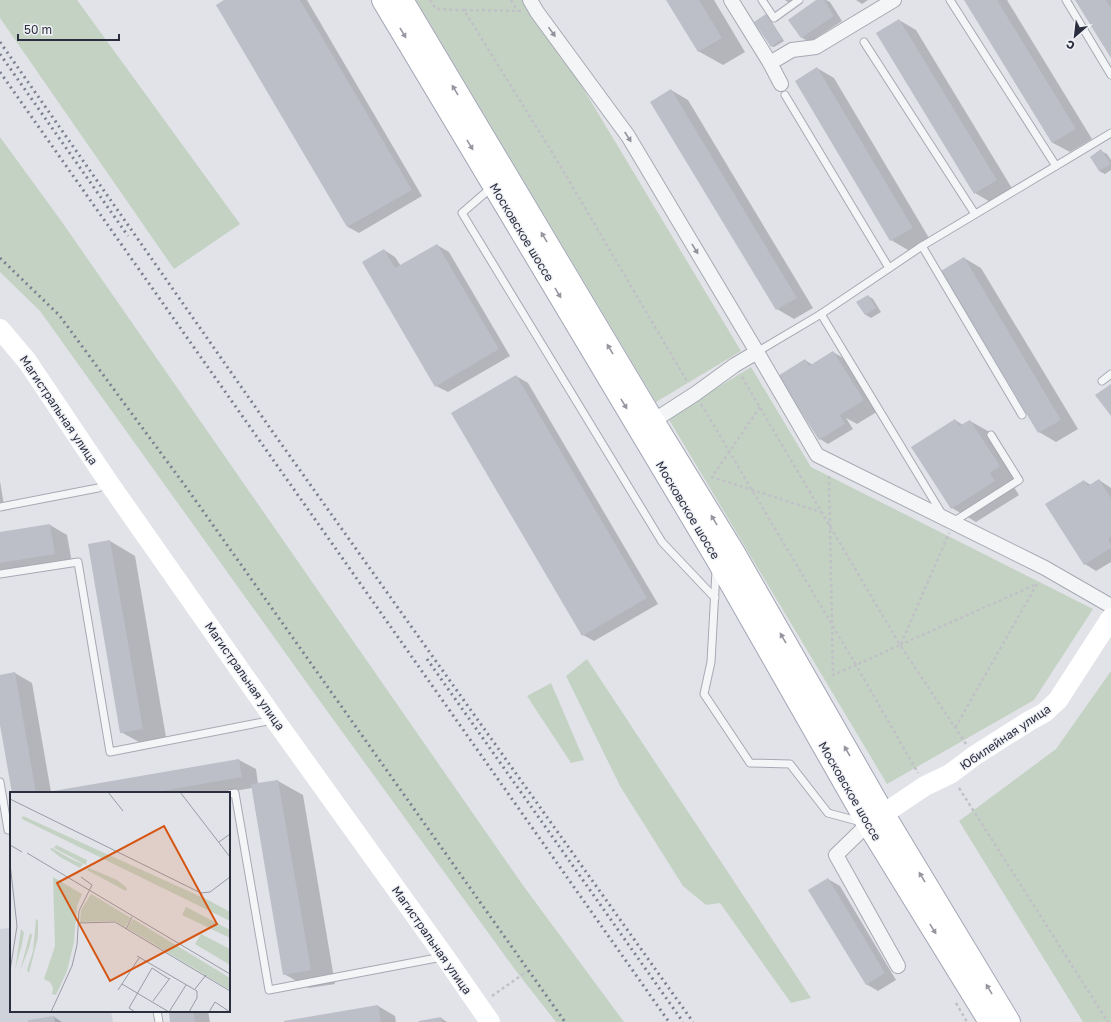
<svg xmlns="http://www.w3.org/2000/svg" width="1111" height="1022" viewBox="0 0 1111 1022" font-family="'Golos Text',sans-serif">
  <rect width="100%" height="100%" fill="#e2e3e9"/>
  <polygon fill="#d0d2db" points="11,928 11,1011 111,1011 113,1022 0,1022 0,929"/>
  <g fill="#c4d2c4">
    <polygon points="0,0 77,0 240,224 174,269 0,18"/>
    <polygon points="416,0 530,0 741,351 656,402"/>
    <polygon points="0,137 62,222 522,884 624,1022 556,1022 516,971 314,693 40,311 0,272"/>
    <polygon points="751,367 811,467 1093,609 1034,700 887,784 668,418"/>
    <polygon points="587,659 811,998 791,1003 720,903 706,905 683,886 620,786 566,676"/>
    <polygon points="1111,671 1111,1022 1083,1022 959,821 1056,749"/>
    <polygon points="551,683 584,760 571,763 527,696"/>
  </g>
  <g fill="#0003">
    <polygon points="226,0 307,0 422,196 359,233 348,227 217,5"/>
    <polygon points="668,0 714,0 745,52 723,65 698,51"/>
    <polygon points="785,0 802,0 794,6"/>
    <polygon points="818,0 826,0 830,2 842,21 810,42 802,38"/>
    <polygon points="856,0 868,0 862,4"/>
    <polygon points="965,0 1007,0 1092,139 1070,152 1053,143"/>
    <polygon points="1076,0 1111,0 1111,57"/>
    <polygon points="766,15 768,16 784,41 774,47 771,46"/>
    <polygon points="899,20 916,30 1013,190 992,203 975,193"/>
    <polygon points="817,68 834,78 929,238 908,250 891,240"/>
    <polygon points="671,90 688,100 813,308 794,319 777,309 652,102"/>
    <polygon points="1101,151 1107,154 1111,160 1111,170 1105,174 1099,171"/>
    <polygon points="437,245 449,252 510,356 448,392 436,386 384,250 395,257 401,266"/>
    <polygon points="964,258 981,268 1078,429 1056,442 1039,432"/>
    <polygon points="868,296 873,299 881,312 871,318 866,315 858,302"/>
    <polygon points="833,352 850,362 880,410 857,424 846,418 853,429 828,444 820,439 805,360 813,365"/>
    <polygon points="516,376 528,383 658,604 594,641 583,635"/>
    <polygon points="955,420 963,425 970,421 995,435 1024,481 1014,487 1019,495 976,522 952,508"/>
    <polygon points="1099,480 1111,488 1111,562 1096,571 1085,564 1084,481 1091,485"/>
    <polygon points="0,481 5,511 0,511"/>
    <polygon points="50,525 67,535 72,563 0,576 0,533"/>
    <polygon points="110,541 135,556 167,743 146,746 121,732"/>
    <polygon points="15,673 32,683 51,792 239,760 256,769 258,784 278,781 303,795 335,984 309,988 284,974 252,788 223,793 13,793 0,719 0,676"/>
    <polygon points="828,879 840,886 896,980 878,991 866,984"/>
    <polygon points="378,1006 395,1016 396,1022 285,1022"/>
    <polygon points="170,1011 208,1011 210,1022 171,1022"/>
    <polygon points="54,1017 62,1022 29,1022"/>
    <polygon points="441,1018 447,1022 420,1022"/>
  </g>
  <g fill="#bcbec8">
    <polygon points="224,0 300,0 412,190 347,227 216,5"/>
    <polygon points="666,0 699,0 722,38 698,52"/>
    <polygon points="816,0 824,0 834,16 801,38 788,20"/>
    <polygon points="964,0 997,0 1076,129 1052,143"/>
    <polygon points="1075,0 1106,0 1111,8 1111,58"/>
    <polygon points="766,14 782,39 771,47 754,22"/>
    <polygon points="899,19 997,180 974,194 876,33"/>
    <polygon points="817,67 913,228 890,241 795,81"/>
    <polygon points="671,89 797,298 776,310 650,102"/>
    <polygon points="1101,149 1111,164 1099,171 1090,157"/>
    <polygon points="437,244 499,349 435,387 362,262 384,249 395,268"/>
    <polygon points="964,257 1061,420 1038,433 941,271"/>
    <polygon points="868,295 876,308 865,315 856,302"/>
    <polygon points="833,351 864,400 840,415 845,424 819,440 778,376 805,359 809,366"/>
    <polygon points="516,375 647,598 582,636 451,413"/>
    <polygon points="1111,384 1111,416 1095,395"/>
    <polygon points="955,419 959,426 970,420 1000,466 990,473 995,481 951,509 911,447"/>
    <polygon points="1099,479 1111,498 1111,537 1108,539 1111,544 1111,548 1084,565 1045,504 1084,480 1088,486"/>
    <polygon points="50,524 55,554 0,563 0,532"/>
    <polygon points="110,540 143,729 120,733 88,544"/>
    <polygon points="15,672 36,793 12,793 0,725 0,675"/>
    <polygon points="239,759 242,777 151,793 42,793"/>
    <polygon points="278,780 311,970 283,975 251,784"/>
    <polygon points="828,878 885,973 866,985 808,890"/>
    <polygon points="378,1005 381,1022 284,1022 284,1021"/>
    <polygon points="169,1011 193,1011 195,1022 170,1022"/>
    <polygon points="54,1016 55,1022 28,1022 28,1020"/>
    <polygon points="441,1017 442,1022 419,1022 419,1021"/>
  </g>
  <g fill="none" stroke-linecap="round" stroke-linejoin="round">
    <defs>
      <g id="lane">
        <polyline points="762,0 774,18 799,0"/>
        <polyline points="950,0 1056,166"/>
        <polyline points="1066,0 1111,75"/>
        <polyline points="864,42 975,214"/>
        <polyline points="785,95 889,268"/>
        <polyline points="492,187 462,213 662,542 715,598"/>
        <polyline points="922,246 1022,415"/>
        <polyline points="821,314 942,514"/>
        <polyline points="757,352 821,314 922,246 1111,133"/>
        <polyline points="1102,381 1111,374"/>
        <polyline points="0,507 98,488 107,484"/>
        <polyline points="953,522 1019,480 991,435"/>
        <polyline points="716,571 711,662 704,694 750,763 790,764 828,813 861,822"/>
        <polyline points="0,574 78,562 110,752 273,720"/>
        <polyline points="0,782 8,830 11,830"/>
        <polyline points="229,794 235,793 269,990 442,957"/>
        <polyline points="157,1011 159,1022"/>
      </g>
      <g id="street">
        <polyline points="530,0 537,12 628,136 757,352 817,455 1045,568 1111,606"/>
        <polyline points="731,0 770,63 781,84"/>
        <polyline points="770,63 792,50 816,47 894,0"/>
        <polyline points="653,421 695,394 735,365 757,352"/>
        <polyline points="868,824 836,855 898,966"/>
      </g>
      <g id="primary">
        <polyline points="383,0 717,559 868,824 990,1022"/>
        <polyline points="402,0 653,421 734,553 884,815 1009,1022"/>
      </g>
    </defs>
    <use href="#lane" stroke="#a7a9b3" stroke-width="9"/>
    <use href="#street" stroke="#a7a9b3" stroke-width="16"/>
    <use href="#primary" stroke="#a2a5b4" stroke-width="24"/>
    <g stroke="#c0c1c7" stroke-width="2.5" stroke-dasharray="3 3" stroke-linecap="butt">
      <polyline points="430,0 436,9 464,10 555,157 688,383"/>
      <polyline points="511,0 518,11"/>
      <polyline points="464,10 522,11"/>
      <polyline points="742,377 900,645"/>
      <polyline points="701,404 856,665 900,645 966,744"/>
      <polyline points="760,407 712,477 821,512"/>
      <polyline points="829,476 833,675 856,665 918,773"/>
      <polyline points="901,644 949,533"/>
      <polyline points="900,645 1037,584 955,728"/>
      <polyline points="959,788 1108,1022"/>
      <polyline points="492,996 529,970"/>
      <polyline points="956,1003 967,1022"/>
    </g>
    <use href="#lane" stroke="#f4f5f7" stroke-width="7"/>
    <use href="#street" stroke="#f4f5f7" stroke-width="14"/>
    <g stroke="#fff" stroke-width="20">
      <polyline points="0,329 27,361 109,483 275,720 445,957 490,1022"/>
      <polyline points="870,823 925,786 950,774 974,756 1029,721 1044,713 1058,700 1111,618"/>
    </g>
    <use href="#primary" stroke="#fff" stroke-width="22"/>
    <g stroke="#7c8091" stroke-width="3" stroke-dasharray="2 4" stroke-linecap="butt">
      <polyline points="0,42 277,438 693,1022"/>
      <polyline points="0,54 128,236"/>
      <polyline points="0,72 669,1022"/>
      <polyline points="0,258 59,315 186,487 565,1022"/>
      <polyline points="427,659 683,1022"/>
    </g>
  </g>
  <defs><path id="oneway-solid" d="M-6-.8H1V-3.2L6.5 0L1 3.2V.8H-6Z"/></defs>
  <g fill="#90929b">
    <use href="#oneway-solid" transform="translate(552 32) rotate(54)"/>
    <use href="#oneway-solid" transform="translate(628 137) rotate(57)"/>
    <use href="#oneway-solid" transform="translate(695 249) rotate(59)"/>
  </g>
  <g fill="#95969f">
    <use href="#oneway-solid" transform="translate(403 33) rotate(59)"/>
    <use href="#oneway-solid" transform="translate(455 90) rotate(-121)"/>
    <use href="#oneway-solid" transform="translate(470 145) rotate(59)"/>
    <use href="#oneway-solid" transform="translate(544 237) rotate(-121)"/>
    <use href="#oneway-solid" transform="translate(558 293) rotate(59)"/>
    <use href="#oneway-solid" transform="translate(610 349) rotate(-121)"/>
    <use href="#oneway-solid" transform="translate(624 404) rotate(59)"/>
    <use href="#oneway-solid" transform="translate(714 520) rotate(-121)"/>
    <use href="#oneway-solid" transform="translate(783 638) rotate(-120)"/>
    <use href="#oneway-solid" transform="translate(847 751) rotate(-120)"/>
    <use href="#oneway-solid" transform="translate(922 877) rotate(-121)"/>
    <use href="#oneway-solid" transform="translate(933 929) rotate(58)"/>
    <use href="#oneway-solid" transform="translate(989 989) rotate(-121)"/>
  </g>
  <g text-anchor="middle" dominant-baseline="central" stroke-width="3" stroke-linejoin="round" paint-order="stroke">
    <g font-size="12" fill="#2b2e3f" stroke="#f1f2f6">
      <text transform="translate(522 232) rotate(59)">Московское шоссе</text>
      <text transform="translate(59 410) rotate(56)">Магистральная улица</text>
      <text transform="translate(688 510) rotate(59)">Московское шоссе</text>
      <text transform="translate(245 676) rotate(55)">Магистральная улица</text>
      <text transform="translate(1005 737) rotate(-34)">Юбилейная улица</text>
      <text transform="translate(850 791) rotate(60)">Московское шоссе</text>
      <text transform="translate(432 940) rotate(55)">Магистральная улица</text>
    </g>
  </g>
  <g transform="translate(10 792)">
    <rect width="220" height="220" fill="#e2e3e9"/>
    <path d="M13,24L198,108L220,120V129L12,27ZM46,53L77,68L76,73L44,56ZM42,56L61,67L73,72L70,76L50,65L40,57ZM79,76L107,88L117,96L116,99L77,78ZM43,85L72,102L67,114L64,150L57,179L46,203L42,202L43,196L40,190L34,187L45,154ZM81,102L121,126L115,135L105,129L70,130L71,118ZM176,115L220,138V146L172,123ZM26,127L28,128V145L19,181L17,178L23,159ZM123,127L220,186V198L117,136ZM11,137L14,140L12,152L5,178ZM20,141L22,143L19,156L10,179ZM191,142L220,157V173L185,152Z" fill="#c4d2c4"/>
    <path fill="none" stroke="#999ba5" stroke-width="1" d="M98,0L113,19M170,0L220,65M0,7L191,101L200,100L220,85M209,50L220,42M0,53L12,60M17,61L220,182M0,71L7,134L0,179M68,131L105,130L220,199M116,137L122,125M127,164L187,199V206L179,220M112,192L159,220M185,197L196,183M108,198L129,166M143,209L160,186M41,220L62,174L67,153L69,119L82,93L71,85M125,220L119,216L142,176L159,187M159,220L176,193M199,220L205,210L220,220"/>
    <path fill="#d55511" fill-opacity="0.15" stroke="#d55511" stroke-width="2" d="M154,34L207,132L100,189L47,91Z"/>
    <rect width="220" height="220" fill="none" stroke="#2b2e3f" stroke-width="2"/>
  </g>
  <g transform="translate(1075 36) rotate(208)" stroke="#f1f2f6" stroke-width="3" paint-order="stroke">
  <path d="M0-3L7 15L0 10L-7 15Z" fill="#2b2e3f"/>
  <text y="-6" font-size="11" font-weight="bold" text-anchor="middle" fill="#2b2e3f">С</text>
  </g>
  <path d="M18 34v6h101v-6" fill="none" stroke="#2b2e3f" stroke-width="2"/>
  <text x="24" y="34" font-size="12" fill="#2b2e3f" stroke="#f1f2f6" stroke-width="3" paint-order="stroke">50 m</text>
</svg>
